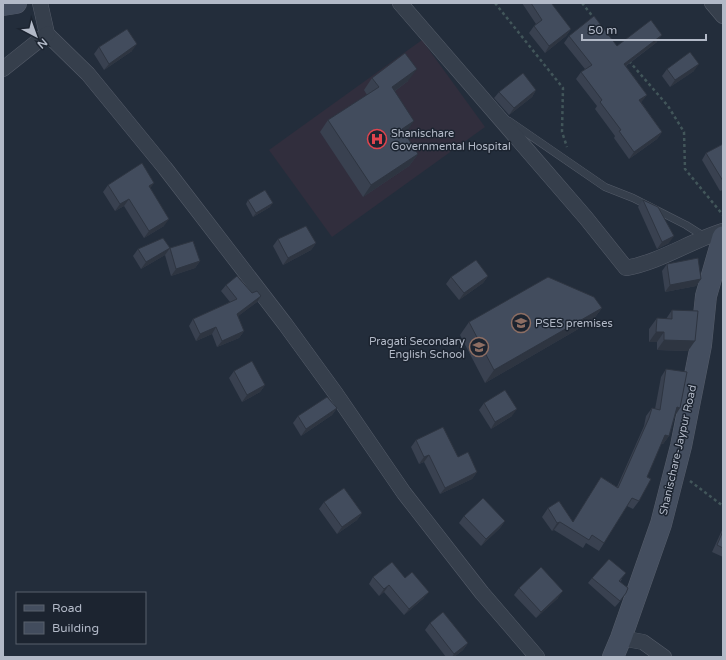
<svg xmlns="http://www.w3.org/2000/svg" width="726" height="660" viewBox="0 0 726 660" font-family="'Varela Round',sans-serif">
  <rect width="100%" height="100%" fill="#232d3b"/>
  <polygon fill="#312e3d" points="422,40 485,127 332,237 269,150"/>
  <g fill="none" stroke-linecap="round" stroke-linejoin="round">
    <defs>
      <polyline id="lane" points="509,121 605,187 633,198 686,225 705,237"/>
      <g id="street">
        <polyline points="40,3 47,34 88,74 165,168 285,324 336,394 404,493 482,593 537,657"/>
        <path d="M400,3L586,218L626,268C660,262 690,241 723,231"/>
        <polyline points="712,3 723,16"/>
        <polyline points="3,69 47,34"/>
        <polyline points="621,638 643,642 664,657"/>
      </g>
      <g id="secondary">
        <polyline points="3,5 16,3"/>
        <polyline points="613,657 621,638 661,524 681,446 701,345 706,296 723,237"/>
      </g>
    </defs>
    <use href="#lane" stroke="#555c69" stroke-width="8"/>
    <use href="#street" stroke="#555c69" stroke-width="16"/>
    <use href="#secondary" stroke="#555c69" stroke-width="22"/>
    <g stroke="#42565a" stroke-width="2.5" stroke-dasharray="3 3" stroke-linecap="butt">
      <polyline points="495,3 563,88 562,132 567,147"/>
      <polyline points="582,3 594,18"/>
      <polyline points="629,61 668,106 684,132 685,169 723,215"/>
      <polyline points="690,481 723,506"/>
    </g>
    <use href="#lane" stroke="#363f4c" stroke-width="7"/>
    <use href="#street" stroke="#363f4c" stroke-width="15"/>
    <use href="#secondary" stroke="#444e5f" stroke-width="21"/>
  </g>
  <g fill="#394150">
    <polygon points="522,3 553,3 552,5 571,29 566,36 545,53 529,33 534,26 536,24"/>
    <polygon points="569,36 617,46 657,42 626,66 647,95 641,102 662,132 657,139 629,159 614,138 615,136 595,109 597,106 576,79 581,72 585,69 564,43"/>
    <polygon points="99,47 132,51 104,70 94,54"/>
    <polygon points="667,69 694,71 670,87 662,76"/>
    <polygon points="372,78 408,81 395,91 406,133 405,134 418,154 409,166 363,197 320,132 328,120 367,95 364,90"/>
    <polygon points="536,90 532,97 509,115 494,98 499,92"/>
    <polygon points="723,144 723,190 720,191 702,160 706,153"/>
    <polygon points="108,185 150,188 164,226 144,238 124,206 115,211 103,192"/>
    <polygon points="248,200 270,207 253,217 246,204"/>
    <polygon points="643,200 669,243 657,249 638,207"/>
    <polygon points="278,239 316,243 311,250 283,265 273,246"/>
    <polygon points="170,248 200,261 195,268 171,276 165,255 141,269 133,256 138,249"/>
    <polygon points="667,264 701,279 696,286 665,292 662,271"/>
    <polygon points="488,276 483,283 459,300 446,284 451,277"/>
    <polygon points="226,285 257,302 238,316 244,331 239,338 217,347 212,334 196,341 189,326 193,319 230,302 221,291"/>
    <polygon points="602,308 592,321 485,383 460,335 469,322"/>
    <polygon points="672,310 688,351 657,350 657,342 649,342 649,329 657,318 666,319"/>
    <polygon points="666,369 675,416 669,436 663,444 661,444 647,477 639,501 633,509 627,506 599,551 586,543 583,548 554,530 552,531 542,517 548,508 573,522 601,477 617,487 644,426 646,416 652,408 655,409 661,377"/>
    <polygon points="234,371 265,385 260,392 242,402 229,378"/>
    <polygon points="484,403 512,416 491,429 479,410"/>
    <polygon points="337,408 332,415 301,436 293,423 298,416"/>
    <polygon points="416,440 458,457 477,472 472,479 440,494 424,462 419,464 411,447"/>
    <polygon points="324,502 362,513 357,520 337,534 319,509"/>
    <polygon points="464,516 505,521 500,528 481,546 459,523"/>
    <polygon points="723,528 723,557 712,552"/>
    <polygon points="373,577 405,578 424,598 404,615 384,592 379,596 369,584"/>
    <polygon points="592,578 622,579 620,582 622,599 615,607 588,583"/>
    <polygon points="519,588 558,598 536,618 514,595"/>
    <polygon points="430,623 468,643 463,650 454,657 446,657 425,630"/>
  </g>
  <g fill="#2e3541">
    <polygon points="571,29 566,36 545,53 549,46"/>
    <polygon points="662,35 657,42 620,70 624,64"/>
    <polygon points="137,44 132,51 104,70 109,64"/>
    <polygon points="699,64 694,71 670,87 675,80"/>
    <polygon points="417,69 408,81 384,99 392,87"/>
    <polygon points="536,90 532,97 509,115 514,108"/>
    <polygon points="647,95 642,101 634,107 639,100"/>
    <polygon points="414,121 406,133 393,141 402,129"/>
    <polygon points="662,132 657,139 629,159 634,152"/>
    <polygon points="418,154 409,166 363,197 371,185"/>
    <polygon points="154,183 149,190 149,186"/>
    <polygon points="129,199 124,206 115,211 120,204"/>
    <polygon points="273,203 270,207 253,217 256,213"/>
    <polygon points="169,219 164,226 144,238 149,231"/>
    <polygon points="674,236 669,243 657,249 662,242"/>
    <polygon points="316,243 311,250 283,265 288,258"/>
    <polygon points="170,248 165,255 141,269 146,262"/>
    <polygon points="200,261 195,268 171,276 176,269"/>
    <polygon points="488,276 483,283 459,300 464,293"/>
    <polygon points="701,279 696,286 665,292 670,285"/>
    <polygon points="261,296 257,302 232,321 237,314"/>
    <polygon points="602,308 592,321 485,383 494,370"/>
    <polygon points="216,327 212,334 196,341 200,334"/>
    <polygon points="244,331 239,338 217,347 222,341"/>
    <polygon points="656,332 664,332 657,342 649,342"/>
    <polygon points="664,340 695,341 688,351 657,350"/>
    <polygon points="265,385 260,392 242,402 247,395"/>
    <polygon points="677,407 680,408 675,416"/>
    <polygon points="337,408 332,415 301,436 306,429"/>
    <polygon points="517,409 512,416 491,429 495,422"/>
    <polygon points="665,435 669,436 663,444 659,443"/>
    <polygon points="429,455 424,462 419,464 424,457"/>
    <polygon points="477,472 472,479 440,494 445,488"/>
    <polygon points="362,513 357,520 337,534 342,527"/>
    <polygon points="505,521 500,528 481,546 486,539"/>
    <polygon points="560,522 554,530 552,531 557,523"/>
    <polygon points="389,585 384,592 379,596 384,589"/>
    <polygon points="563,591 558,598 536,618 541,612"/>
    <polygon points="429,592 424,598 404,615 409,609"/>
    <polygon points="468,643 463,650 454,657 452,657 454,654"/>
  </g>
  <g fill="#424c5d" stroke="#2e3541">
    <polygon points="531,3 553,3 553,4 552,4 571,29 549,46 534,26 542,20"/>
    <polygon points="594,16 617,46 651,20 662,35 624,64 647,95 639,100 662,132 634,152 619,131 621,130 600,102 602,100 581,72 592,65 569,36"/>
    <polygon points="127,29 137,44 109,64 99,47"/>
    <polygon points="690,52 699,64 675,80 667,69"/>
    <polygon points="405,53 417,69 392,87 414,121 402,129 418,154 371,185 328,120 379,87 372,78"/>
    <polygon points="523,73 536,90 514,108 499,92"/>
    <polygon points="723,144 723,181 706,153"/>
    <polygon points="142,163 154,183 149,186 169,219 149,231 129,199 120,204 108,185"/>
    <polygon points="265,190 273,203 256,213 248,200"/>
    <polygon points="643,200 658,207 674,236 662,242"/>
    <polygon points="306,226 316,243 288,258 278,239"/>
    <polygon points="163,238 170,248 146,262 138,249"/>
    <polygon points="193,241 200,261 176,269 170,248"/>
    <polygon points="698,258 701,279 670,285 667,264"/>
    <polygon points="476,260 488,276 464,293 451,277"/>
    <polygon points="237,276 252,293 257,291 261,296 237,314 244,331 222,341 216,327 200,334 193,319 237,299 226,285"/>
    <polygon points="548,277 594,297 602,308 494,370 469,322"/>
    <polygon points="672,310 698,311 695,341 664,340 664,332 656,332 657,318 672,319"/>
    <polygon points="252,361 265,385 247,395 234,371"/>
    <polygon points="666,369 687,372 680,408 677,407 669,436 665,435 647,477 651,479 639,501 632,498 604,543 592,535 589,540 560,522 557,523 548,508 559,501 573,522 601,477 618,488 649,418 652,408 660,410"/>
    <polygon points="505,390 517,409 495,422 484,403"/>
    <polygon points="327,397 337,408 306,429 298,416"/>
    <polygon points="443,427 458,457 468,452 477,472 445,488 429,455 424,457 416,440"/>
    <polygon points="344,488 362,513 342,527 324,502"/>
    <polygon points="483,498 505,521 486,539 464,516"/>
    <polygon points="723,531 723,548 717,545"/>
    <polygon points="609,559 626,573 619,581 628,588 626,593 620,601 592,578"/>
    <polygon points="392,562 405,578 412,572 429,592 409,609 389,585 384,589 373,577"/>
    <polygon points="541,567 563,591 541,612 519,588"/>
    <polygon points="443,612 468,643 454,654 430,623"/>
  </g>
  <defs>
    <symbol id="hospital-ring" viewBox="-11 -11 22 22"><circle r="9.5" fill="#1c2430" stroke="#e0444e" stroke-width="1.5"/><path d="M-5-5h3v3.5h4V-5h3V5h-3V1.5h-4V5h-3Z" fill="#e0444e"/></symbol>
    <symbol id="school-ring" viewBox="-11 -11 22 22"><circle r="9.5" fill="#1c2430" stroke="#8d6e63" stroke-width="1.5"/><path d="M0-5L7-2L0 1L-7-2ZM-4 1L0 2.5L4 1V4Q0 6-4 4Z" fill="#8d6e63"/></symbol>
  </defs>
  <g fill-rule="evenodd">
    <use href="#hospital-ring" x="366" y="128" width="22" height="22"/>
    <use href="#school-ring" x="510" y="312" width="22" height="22"/>
    <use href="#school-ring" x="468" y="336" width="22" height="22"/>
  </g>
  <g text-anchor="middle" dominant-baseline="central" stroke-width="3" stroke-linejoin="round" paint-order="stroke">
    <g font-size="11" fill="#b2b9c7" stroke="#1c2430" text-anchor="start">
      <text x="391" y="133">Shanischare<tspan x="391" dy="13">Governmental Hospital</tspan></text>
      <text x="535" y="323">PSES premises</text>
      <text x="465" y="341" text-anchor="end">Pragati Secondary<tspan x="465" dy="13">English School</tspan></text>
    </g>
    <g font-size="11" fill="#b2b9c7" stroke="#1c2430">
      <text transform="translate(678 450) rotate(-77)">Shanischare-Jaypur Road</text>
    </g>
  </g>
  <rect width="726" height="660" fill="none" stroke="#b2b9c7" stroke-width="8"/>
  <rect x="16" y="592" width="130" height="52" fill="#1c2430" stroke="#58606c"/>
  <rect x="24" y="605" width="20" height="6" fill="#444e5f" stroke="#58606c"/>
  <text x="52" y="612" font-size="12" fill="#b2b9c7">Road</text>
  <rect x="24" y="622" width="20" height="12" fill="#424c5d" stroke="#58606c"/>
  <text x="52" y="632" font-size="12" fill="#b2b9c7">Building</text>
  <g transform="translate(36 36) rotate(139)" stroke="#1c2430" stroke-width="3" paint-order="stroke">
  <path d="M0-3L7 15L0 10L-7 15Z" fill="#b2b9c7"/>
  <text y="-6" font-size="11" font-weight="bold" text-anchor="middle" fill="#b2b9c7">N</text>
  </g>
  <path d="M582 34v6h124v-6" fill="none" stroke="#b2b9c7" stroke-width="2"/>
  <text x="588" y="34" font-size="12" fill="#b2b9c7" stroke="#1c2430" stroke-width="3" paint-order="stroke">50 m</text>
</svg>
